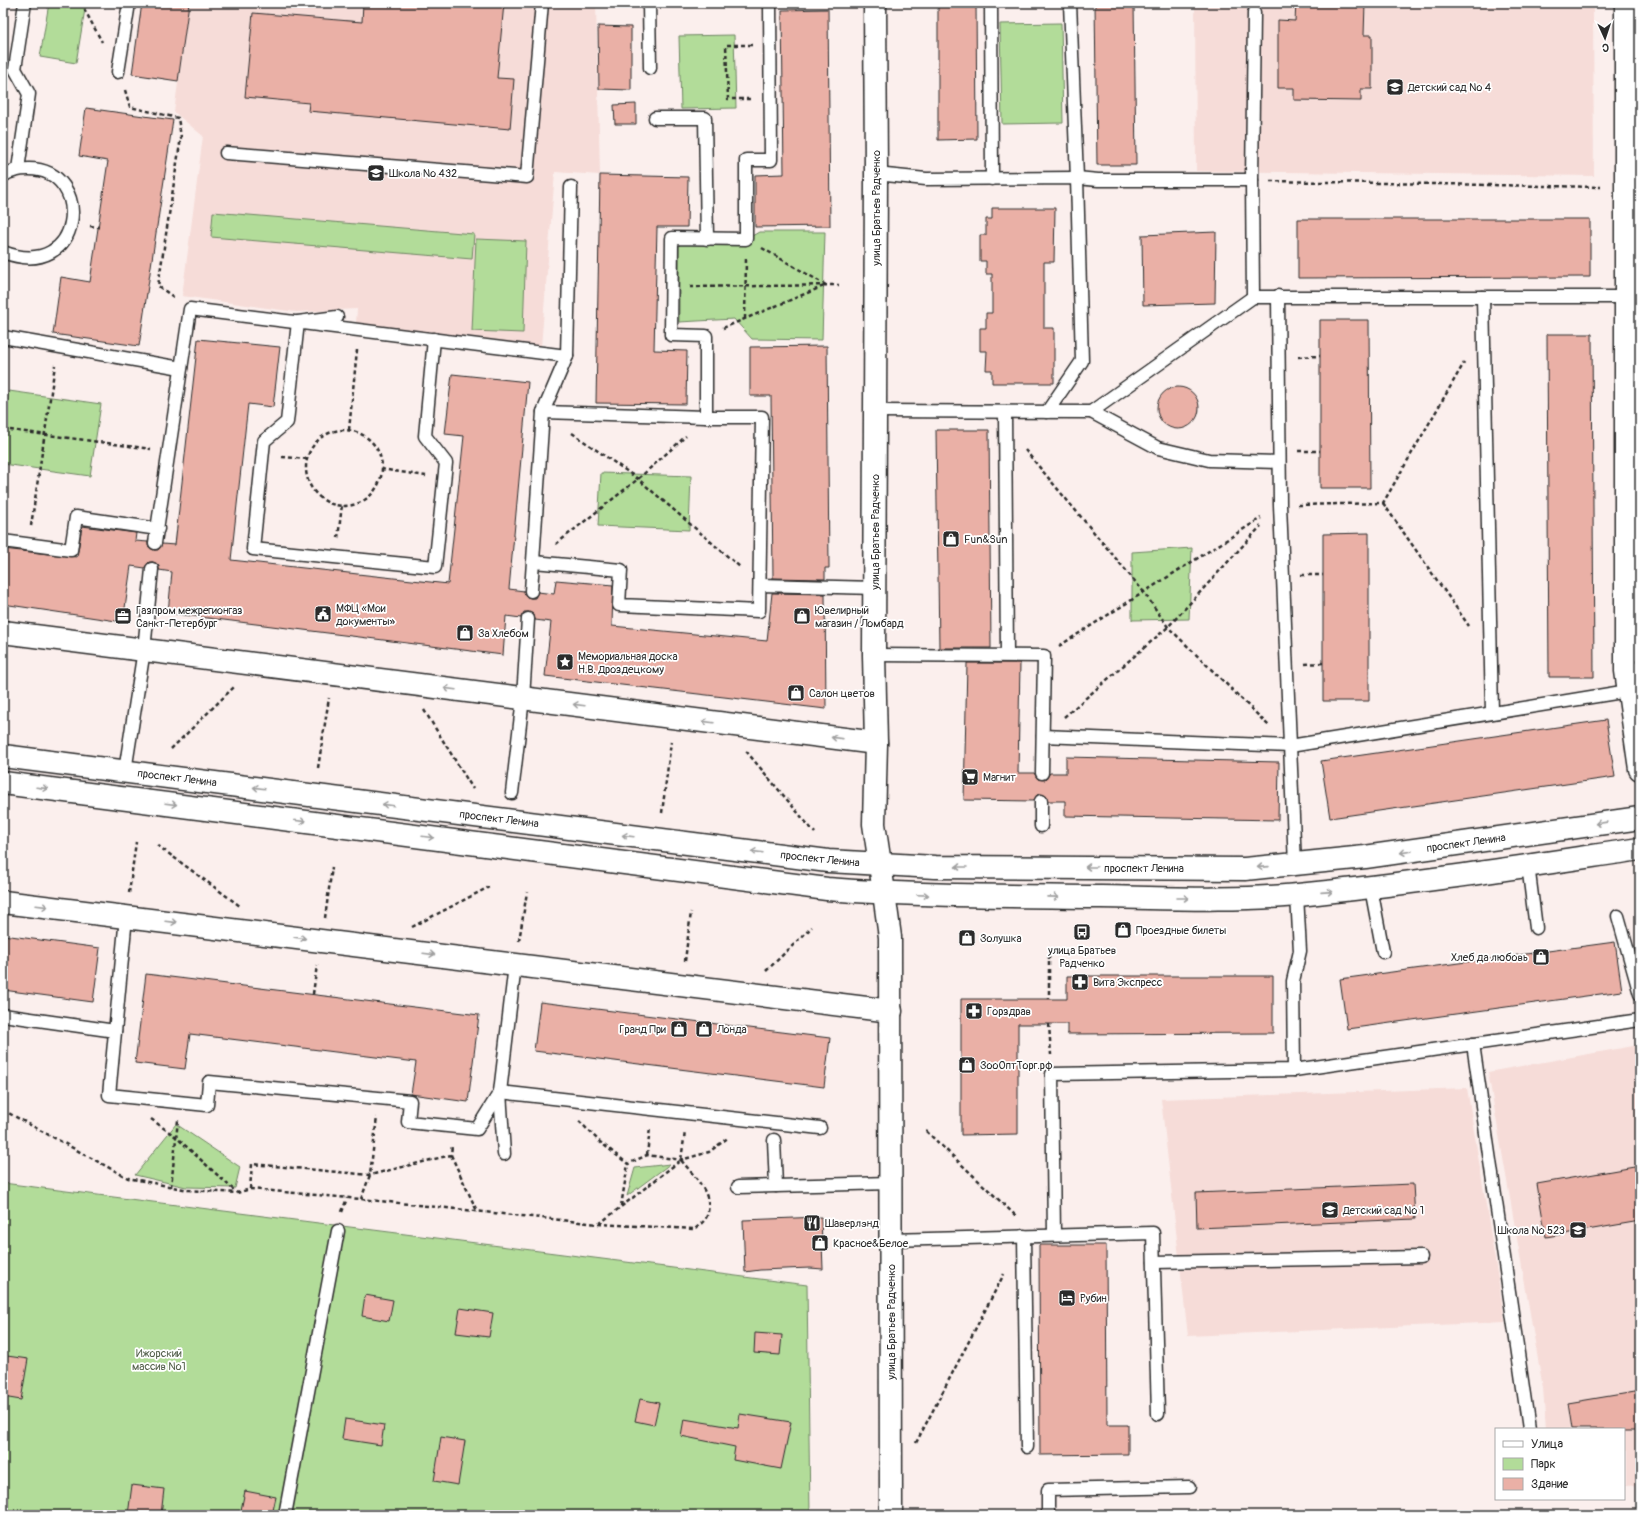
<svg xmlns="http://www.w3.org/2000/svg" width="1643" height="1518" font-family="Pangolin,sans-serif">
	<rect width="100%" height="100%" fill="#fbefed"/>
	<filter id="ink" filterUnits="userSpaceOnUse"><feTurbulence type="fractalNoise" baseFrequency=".025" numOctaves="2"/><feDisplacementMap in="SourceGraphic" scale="8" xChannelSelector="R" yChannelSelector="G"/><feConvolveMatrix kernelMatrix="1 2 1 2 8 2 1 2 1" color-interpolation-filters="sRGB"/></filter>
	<g filter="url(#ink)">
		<g fill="#f6dcd8">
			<path d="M189 3H596L600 175 555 172 541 347 356 323 357 309 296 312 182 296 203 136 174 112Z"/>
			<path d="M1195 3H1593L1594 176 1196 171Z"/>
			<path d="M1639 1045 1640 1487 1624 1488V1429H1546L1543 1388 1488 1072Z"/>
			<path d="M1467 1088 1505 1322 1188 1336 1161 1099Z"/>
		</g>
		<g fill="#b2dc99" stroke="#6e8462">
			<path d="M49 3H86L76 63 40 57Z"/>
			<path d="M1061 23 1063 123 1002 124 1000 24Z"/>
			<path d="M734 35 736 108 681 109 679 36Z"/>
			<path d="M213 212 474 234 472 259 211 237Z"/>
			<path d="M759 232H825L822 340 752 339 734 319 679 322V242L740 243Z"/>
			<path d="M476 239 526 241 523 333 472 331Z"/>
			<path d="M9 391 101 404 90 476 3 464V430Z"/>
			<path d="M601 473 691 476 689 530 598 526Z"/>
			<path d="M1192 548 1189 619 1132 620V552Z"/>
			<path d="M176 1124 240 1167 235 1188 186 1187 135 1175Z"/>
			<path d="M670 1164 627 1196 635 1168Z"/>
			<path d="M3 1183 807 1285 810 1515H3Z"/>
		</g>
		<g fill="#eab0a6" stroke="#2b2b2b">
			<path d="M142 3H189L178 81 132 74Z"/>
			<path d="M363 3H504L497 78 514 79 510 129 308 111 309 103 245 97 253 13 362 22Z"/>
			<path d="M938 3H976L977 139 938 140Z"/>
			<path d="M1095 3H1134L1136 165H1097Z"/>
			<path d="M1296 3H1365L1364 35H1372V89H1361V101L1294 100V88H1278V20L1295 21Z"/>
			<path d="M828 9 830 226 755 227V175L784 174 782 10Z"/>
			<path d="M598 26 631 27V90L599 89Z"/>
			<path d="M636 104V124H615L614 105Z"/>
			<path d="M86 108 173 120 139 346 53 334 61 277 90 282 108 161 79 156Z"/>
			<path d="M600 175 688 177 687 227H657L654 350 687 351 686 404 596 403Z"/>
			<path d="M992 208H1055L1054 262H1044V328H1054V383H992V370H986L987 351H980V328H986V313H992V274H986V261H980V235H986V219H992Z"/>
			<path d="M1298 219H1590V277L1298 278Z"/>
			<path d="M1216 232 1215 303 1143 305 1142 235Z"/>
			<path d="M1320 320H1369L1370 488H1320Z"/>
			<path d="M1547 334H1592L1594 677H1549Z"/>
			<path d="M198 339 280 347 273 407 248 404 231 560 448 584 464 436 445 434 452 374 528 382 509 589 524 591 527 597 531 598H535L538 592 554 594 556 580 613 585 612 626 767 641 772 593 825 594 826 709 545 676 551 622 535 620 534 615 529 612H524L521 618 506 616 503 655 168 613 172 572 159 570V566L153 562H149L145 568 131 566 123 622 3 604V549L77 557 82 526 136 533 135 541 148 542V546L154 550H158L162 544 175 545Z"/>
			<path d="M827 346 829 568H825V579L773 578 771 396H750V347Z"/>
			<circle cx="1178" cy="408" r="21"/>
			<path d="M936 430H989L991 648H939Z"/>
			<path d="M1369 533V701H1323V534Z"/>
			<path d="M967 663H1020L1018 773H1034L1038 779 1045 780 1050 773H1066V757L1279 762 1278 820 1065 816V801H1048L1047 797 1041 794 1037 795 1034 801 964 800Z"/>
			<path d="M1606 720 1615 777 1330 818 1321 761Z"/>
			<path d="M3 935 100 948 93 1002 3 990Z"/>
			<path d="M1615 942 1622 991 1347 1029 1340 979Z"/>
			<path d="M146 974 479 1015 468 1102 411 1094 416 1062 190 1034 185 1069 135 1063Z"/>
			<path d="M1067 976H1273V1033L1067 1034V1024H1018V1134L961 1135V999H1067Z"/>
			<path d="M540 1002 830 1038 824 1087 534 1051Z"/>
			<path d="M1640 1166V1221L1546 1237 1537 1184Z"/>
			<path d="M1413 1184 1415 1219 1197 1228 1196 1193Z"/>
			<path d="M821 1217 823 1269 810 1268 760 1270 745 1272 743 1220Z"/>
			<path d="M1039 1245H1106L1107 1425H1128V1454L1040 1455Z"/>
			<path d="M365 1295 393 1300 389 1321 362 1316Z"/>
			<path d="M460 1308 493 1313 489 1337 456 1333Z"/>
			<path d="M755 1333 782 1335 780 1355 754 1353Z"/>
			<path d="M7 1356 28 1359 21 1400 3 1397V1381Z"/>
			<path d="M1640 1391V1429H1572L1568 1403Z"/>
			<path d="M640 1399 659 1403 654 1425 635 1421Z"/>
			<path d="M740 1414 791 1422 781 1469 733 1460 735 1447 681 1436 684 1419 738 1428Z"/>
			<path d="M345 1419 384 1425 381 1445 342 1439Z"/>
			<path d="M441 1437 465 1441 458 1485 434 1481Z"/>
			<path d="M132 1485 164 1489 161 1515H128Z"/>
			<path d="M245 1491 276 1497 272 1515H240Z"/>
		</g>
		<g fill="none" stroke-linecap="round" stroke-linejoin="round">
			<g stroke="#2b2b2b" stroke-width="15">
				<g id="service">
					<path d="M649 3 650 68"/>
					<path d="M991 3 992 179"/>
					<path d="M118 72 129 3"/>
					<path d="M655 118H705L707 239"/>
					<path d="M226 153 527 177 542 3"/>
					<path d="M18 169 29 94 15 69 25 3"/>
					<path d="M876 174 926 179 1077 178 1098 180H1252L1253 297"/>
					<path d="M3 176C11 170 19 169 29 169 94 169 85 283 3 252"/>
					<path d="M1252 180 1254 13"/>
					<path d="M1627 245 1640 244"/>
					<path d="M1278 296 1280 505 1295 865"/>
					<path d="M1483 297 1492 712"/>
					<path d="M337 317 298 322 287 422 264 441 253 549 435 567 446 463 425 436 434 339"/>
					<path d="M3 337 181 368"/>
					<path d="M1627 363H1640"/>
					<path d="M875 411 1091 412 1253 297H1627"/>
					<path d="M1005 412 1007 655"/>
					<path d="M1047 412 1082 361 1077 178 1070 3"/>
					<path d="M1091 412 1158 448 1209 460 1279 462"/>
					<path d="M706 417V336L671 335 672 238 746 239V160H771L770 3"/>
					<path d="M3 541 71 550 76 517 158 529"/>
					<path d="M155 543 190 309 567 356"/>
					<path d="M534 562 621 570 619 605 759 611 762 417H706L543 412"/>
					<path d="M760 585 875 588"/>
					<path d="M531 591 543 412 567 356 571 187"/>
					<path d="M874 655 1044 656 1042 773"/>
					<path d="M1043 736 1290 746 1628 691"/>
					<path d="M125 771 144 650 152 569"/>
					<path d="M512 793 523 698 528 619"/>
					<path d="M1041 826V801"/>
					<path d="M1528 865 1536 928"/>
					<path d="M1371 888 1383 952"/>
					<path d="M1618 916 1640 994"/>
					<path d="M126 917 109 1095 207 1105 209 1082 410 1101 408 1122 477 1129 500 1092"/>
					<path d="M3 1015 115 1031"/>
					<path d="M1473 1044 1529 1429"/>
					<path d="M1294 1070 1293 981 1300 951 1297 895"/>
					<path d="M500 1092 820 1128"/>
					<path d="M774 1140 776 1186"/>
					<path d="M504 1154 500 1092 515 965"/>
					<path d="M738 1187 890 1183"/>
					<path d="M1054 1235 1052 1074 1294 1070 1640 1020"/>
					<path d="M1024 1236 1027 1447"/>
					<path d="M890 1240 1153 1233 1158 1414"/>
					<path d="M1154 1262 1421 1257"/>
					<path d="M285 1515 338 1231"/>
					<path d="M1048 1515V1490L1189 1487"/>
				</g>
			</g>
			<g stroke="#2b2b2b" stroke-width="25">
				<g id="minor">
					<path d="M875 3 876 174 874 655 876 743 874 824 880 864"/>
					<path d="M1626 3V671L1640 769"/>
					<path d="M3 632 876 743"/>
					<path d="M3 902 891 1011"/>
				</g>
			</g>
			<g stroke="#2b2b2b" stroke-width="25">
				<path id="tertiary" d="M880 864 890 937 891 1515"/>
			</g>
			<g stroke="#2b2b2b" stroke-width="25">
				<g id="secondary">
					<path d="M3 756 828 861 935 867 1245 869 1365 857 1640 818"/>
					<path d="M3 783 827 889C918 896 1010 896 1101 897 1167 898 1233 901 1298 895 1413 884 1526 866 1640 849"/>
				</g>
			</g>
			<g stroke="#2b2b2b" stroke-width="2.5" stroke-dasharray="4 3" stroke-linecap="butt">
				<path d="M81 3 102 42"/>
				<path d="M752 45H726L728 99H752"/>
				<path d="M125 90 130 107 178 118 181 137 158 286 175 298"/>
				<path d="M1270 181 1601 187"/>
				<path d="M90 226 99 227"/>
				<path d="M762 248 826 285"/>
				<path d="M690 287 839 285"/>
				<path d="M745 319 746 258"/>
				<path d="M723 328 824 286"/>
				<path d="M1298 357 1320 356"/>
				<path d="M3 429 151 449"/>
				<path d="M349 430 357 350"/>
				<circle cx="344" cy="468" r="38"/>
				<path d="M572 433 638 479 740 567"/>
				<path d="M1025 450 1143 591 1168 627 1269 726"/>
				<path d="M1298 451H1320"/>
				<path d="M282 457 308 459"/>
				<path d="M381 469 426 476"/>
				<path d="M1383 503 1469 626"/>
				<path d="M1298 505 1383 503 1464 363"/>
				<path d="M31 526 55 365"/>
				<path d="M338 538 342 505"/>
				<path d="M556 544 638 479 686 436"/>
				<path d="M1301 575H1323"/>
				<path d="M1059 646 1261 518"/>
				<path d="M1305 664 1323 663"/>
				<path d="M424 710 473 789"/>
				<path d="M1064 717 1168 627 1261 526"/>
				<path d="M171 749 235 686"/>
				<path d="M746 751 815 833"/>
				<path d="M318 768 329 698"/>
				<path d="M662 813 671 742"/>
				<path d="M157 845 240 906"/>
				<path d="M129 893 136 842"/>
				<path d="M325 918 332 867"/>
				<path d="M412 927 489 887"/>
				<path d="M519 941 527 892"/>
				<path d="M1049 955V999"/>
				<path d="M685 961 691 912"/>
				<path d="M766 971 812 927"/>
				<path d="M313 994 317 965"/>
				<path d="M1049 1024 1051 1055"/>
				<path d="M3 1110 128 1178 188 1190 237 1193 250 1189 361 1199 598 1224 695 1229C698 1226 704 1222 706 1218 716 1196 694 1176 681 1160"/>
				<path d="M151 1119 176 1137 237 1193"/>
				<path d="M579 1121 600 1142 628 1164 647 1155 681 1160 709 1152 729 1137"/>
				<path d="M926 1131 1016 1216"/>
				<path d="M451 1155 477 1211"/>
				<path d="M647 1155 650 1128"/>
				<path d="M171 1187 178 1120"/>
				<path d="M250 1189 252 1164 370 1175 451 1155 452 1145"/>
				<path d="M361 1199 370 1175 377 1117"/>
				<path d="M621 1206 628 1164"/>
				<path d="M342 1212 347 1198"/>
				<path d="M599 1224 681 1160 685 1132"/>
				<path d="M916 1443 1004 1274"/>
			</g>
			<use href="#service" stroke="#fff" stroke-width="12"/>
			<use href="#minor" stroke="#fff" stroke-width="22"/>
			<use href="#tertiary" stroke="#fff" stroke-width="22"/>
			<use href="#secondary" stroke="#fff" stroke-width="22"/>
		</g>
		<defs><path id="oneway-shaft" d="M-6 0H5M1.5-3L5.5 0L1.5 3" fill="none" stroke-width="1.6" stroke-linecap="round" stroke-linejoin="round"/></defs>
		<g stroke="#a0a0a0">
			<use href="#oneway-shaft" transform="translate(450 689) rotate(-173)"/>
			<use href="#oneway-shaft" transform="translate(579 705) rotate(-173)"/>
			<use href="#oneway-shaft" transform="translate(708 722) rotate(-173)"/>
			<use href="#oneway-shaft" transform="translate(837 738) rotate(-173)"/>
			<use href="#oneway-shaft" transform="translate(42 788) rotate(7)"/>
			<use href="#oneway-shaft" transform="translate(259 788) rotate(-173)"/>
			<use href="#oneway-shaft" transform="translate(171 804) rotate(7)"/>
			<use href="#oneway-shaft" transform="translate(388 805) rotate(-173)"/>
			<use href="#oneway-shaft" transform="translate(300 821) rotate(7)"/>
			<use href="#oneway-shaft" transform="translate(1601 823) rotate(172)"/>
			<use href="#oneway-shaft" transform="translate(628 836) rotate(-173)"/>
			<use href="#oneway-shaft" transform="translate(428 837) rotate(7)"/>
			<use href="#oneway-shaft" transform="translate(757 852) rotate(-173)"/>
			<use href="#oneway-shaft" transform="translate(1406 852) rotate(172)"/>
			<use href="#oneway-shaft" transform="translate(961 867) rotate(-180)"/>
			<use href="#oneway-shaft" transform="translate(1091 867) rotate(-180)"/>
			<use href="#oneway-shaft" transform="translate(1263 867) rotate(176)"/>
			<use href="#oneway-shaft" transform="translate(1327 892) rotate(-4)"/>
			<use href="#oneway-shaft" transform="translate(923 895) rotate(2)"/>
			<use href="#oneway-shaft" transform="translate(1053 897) rotate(1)"/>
			<use href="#oneway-shaft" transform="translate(1183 898)"/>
			<use href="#oneway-shaft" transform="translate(42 906) rotate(7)"/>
			<use href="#oneway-shaft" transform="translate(171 922) rotate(7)"/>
			<use href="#oneway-shaft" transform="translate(300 938) rotate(7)"/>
			<use href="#oneway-shaft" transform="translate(429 954) rotate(7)"/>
		</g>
	</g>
	<defs>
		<g id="school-square" transform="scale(0.9)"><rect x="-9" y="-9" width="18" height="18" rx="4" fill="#2b2b2b" stroke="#fff"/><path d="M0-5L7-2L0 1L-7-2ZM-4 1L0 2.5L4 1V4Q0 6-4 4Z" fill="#fff"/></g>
		<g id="shop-square" transform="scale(0.9)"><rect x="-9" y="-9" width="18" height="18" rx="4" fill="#2b2b2b" stroke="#fff"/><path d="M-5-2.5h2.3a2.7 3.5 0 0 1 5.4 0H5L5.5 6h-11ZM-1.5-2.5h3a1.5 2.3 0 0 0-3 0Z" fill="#fff"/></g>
		<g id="civic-square" transform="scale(0.9)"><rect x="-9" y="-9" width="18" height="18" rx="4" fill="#2b2b2b" stroke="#fff"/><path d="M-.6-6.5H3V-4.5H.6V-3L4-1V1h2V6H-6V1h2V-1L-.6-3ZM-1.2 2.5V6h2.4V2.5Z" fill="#fff"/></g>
		<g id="office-square" transform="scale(0.9)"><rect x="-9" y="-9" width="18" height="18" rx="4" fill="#2b2b2b" stroke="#fff"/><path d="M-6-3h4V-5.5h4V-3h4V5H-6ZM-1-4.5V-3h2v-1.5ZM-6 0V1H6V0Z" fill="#fff"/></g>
		<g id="sight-square" transform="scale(0.9)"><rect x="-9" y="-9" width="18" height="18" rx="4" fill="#2b2b2b" stroke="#fff"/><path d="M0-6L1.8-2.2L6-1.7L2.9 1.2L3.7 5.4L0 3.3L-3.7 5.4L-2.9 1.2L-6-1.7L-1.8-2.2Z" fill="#fff"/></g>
		<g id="supermarket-square" transform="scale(0.9)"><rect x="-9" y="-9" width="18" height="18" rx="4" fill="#2b2b2b" stroke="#fff"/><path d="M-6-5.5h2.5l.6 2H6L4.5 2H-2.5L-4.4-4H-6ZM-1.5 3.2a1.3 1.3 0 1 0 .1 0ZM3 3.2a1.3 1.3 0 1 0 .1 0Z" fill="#fff"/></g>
		<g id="bus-square" transform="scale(0.9)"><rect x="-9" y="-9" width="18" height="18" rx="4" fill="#2b2b2b" stroke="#fff"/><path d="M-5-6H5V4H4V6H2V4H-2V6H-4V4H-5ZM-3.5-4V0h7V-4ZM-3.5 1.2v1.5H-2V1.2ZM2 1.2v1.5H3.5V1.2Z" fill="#fff"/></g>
		<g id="pharmacy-square" transform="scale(0.9)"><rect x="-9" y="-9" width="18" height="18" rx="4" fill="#2b2b2b" stroke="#fff"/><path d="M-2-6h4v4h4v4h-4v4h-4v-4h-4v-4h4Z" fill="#fff"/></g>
		<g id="restaurant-square" transform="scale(0.9)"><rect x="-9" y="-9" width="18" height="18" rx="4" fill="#2b2b2b" stroke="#fff"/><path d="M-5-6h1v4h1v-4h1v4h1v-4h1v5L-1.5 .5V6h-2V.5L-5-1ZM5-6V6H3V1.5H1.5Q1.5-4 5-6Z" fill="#fff"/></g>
		<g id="hotel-square" transform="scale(0.9)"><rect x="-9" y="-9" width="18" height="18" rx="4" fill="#2b2b2b" stroke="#fff"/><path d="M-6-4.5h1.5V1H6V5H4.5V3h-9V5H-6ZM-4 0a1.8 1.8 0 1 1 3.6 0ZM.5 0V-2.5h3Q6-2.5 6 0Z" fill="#fff"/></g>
	</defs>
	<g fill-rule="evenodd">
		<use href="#school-square" x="1395" y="87"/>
		<use href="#school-square" x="376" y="173"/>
		<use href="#shop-square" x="951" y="539"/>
		<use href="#civic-square" x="323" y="614"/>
		<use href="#office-square" x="123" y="616"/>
		<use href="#shop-square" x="802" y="616"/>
		<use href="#shop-square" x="465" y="633"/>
		<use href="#sight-square" x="565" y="662"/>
		<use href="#shop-square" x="796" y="693"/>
		<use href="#supermarket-square" x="970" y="777"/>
		<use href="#shop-square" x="1123" y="930"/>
		<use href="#bus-square" x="1082" y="932"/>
		<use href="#shop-square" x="967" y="938"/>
		<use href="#shop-square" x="1541" y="957"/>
		<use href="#pharmacy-square" x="1080" y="982"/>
		<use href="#pharmacy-square" x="974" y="1011"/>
		<use href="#shop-square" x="679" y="1029"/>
		<use href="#shop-square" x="704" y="1029"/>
		<use href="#shop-square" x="967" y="1065"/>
		<use href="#school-square" x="1330" y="1210"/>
		<use href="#restaurant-square" x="812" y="1223"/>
		<use href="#school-square" x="1578" y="1230"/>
		<use href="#shop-square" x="820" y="1243"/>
		<use href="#hotel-square" x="1067" y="1298"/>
	</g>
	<g text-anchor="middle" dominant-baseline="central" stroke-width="3.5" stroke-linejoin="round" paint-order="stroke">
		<g font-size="11" fill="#2b2b2b" stroke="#fff" text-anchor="start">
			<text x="1408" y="87">Детский сад № 4</text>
			<text x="389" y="173">Школа № 432</text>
			<text x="964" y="539">Fun&amp;Sun</text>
			<text x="336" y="608">МФЦ «Мои<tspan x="336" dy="13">документы»</tspan></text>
			<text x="136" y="610">Газпром межрегионгаз<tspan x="136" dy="13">Санкт-Петербург</tspan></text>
			<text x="815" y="610">Ювелирный<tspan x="815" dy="13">магазин / Ломбард</tspan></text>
			<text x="478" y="633">За Хлебом</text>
			<text x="578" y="656">Мемориальная доска<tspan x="578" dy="13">Н.В. Дроздецкому</tspan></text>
			<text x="809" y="693">Салон цветов</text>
			<text x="983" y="777">Магнит</text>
			<text x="1136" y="930">Проездные билеты</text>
			<text x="980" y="938">Золушка</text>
			<text x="1082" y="950" text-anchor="middle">улица Братьев<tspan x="1082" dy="13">Радченко</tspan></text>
			<text x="1528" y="957" text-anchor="end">Хлеб да любовь</text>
			<text x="1093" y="982">Вита Экспресс</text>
			<text x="987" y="1011">Горздрав</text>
			<text x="666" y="1029" text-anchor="end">Гранд При</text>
			<text x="717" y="1029">Лонда</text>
			<text x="980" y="1065">ЗооОптТорг.рф</text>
			<text x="1343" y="1210">Детский сад № 1</text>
			<text x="825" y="1223">Шаверлэнд</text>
			<text x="1565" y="1230" text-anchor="end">Школа № 523</text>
			<text x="833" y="1243">Красное&amp;Белое</text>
			<text x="1080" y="1298">Рубин</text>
		</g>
		<g font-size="11" fill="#2b2b2b" stroke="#fff">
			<text transform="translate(876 208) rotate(-90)">улица Братьев Радченко</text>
			<text transform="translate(875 532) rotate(-90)">улица Братьев Радченко</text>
			<text transform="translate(177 778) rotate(7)">проспект Ленина</text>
			<text transform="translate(499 819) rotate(7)">проспект Ленина</text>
			<text transform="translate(1466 843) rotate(-8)">проспект Ленина</text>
			<text transform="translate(820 859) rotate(6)">проспект Ленина</text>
			<text x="1144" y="868">проспект Ленина</text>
			<text transform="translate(891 1322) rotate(-90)">улица Братьев Радченко</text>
		</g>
		<g font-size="11" fill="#54604c" stroke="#fff">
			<text x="159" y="1353">Ижорский<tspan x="159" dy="13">массив №1</tspan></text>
		</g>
	</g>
	<rect width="1643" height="1518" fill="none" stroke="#fff" stroke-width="16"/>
	<rect x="8" y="8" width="1627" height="1502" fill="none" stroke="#2b2b2b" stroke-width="1.5" filter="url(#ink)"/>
	<rect x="1495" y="1428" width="130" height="72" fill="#ffffff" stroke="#aaaaaa"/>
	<rect x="1503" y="1441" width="20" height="6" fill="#ffffff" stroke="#aaaaaa"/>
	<text x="1531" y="1448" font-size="12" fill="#2b2b2b">Улица</text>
	<rect x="1503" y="1458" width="20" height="12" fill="#b2dc99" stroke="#aaaaaa"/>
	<text x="1531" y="1468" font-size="12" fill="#2b2b2b">Парк</text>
	<rect x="1503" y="1478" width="20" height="12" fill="#eab0a6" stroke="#aaaaaa"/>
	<text x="1531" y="1488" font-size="12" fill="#2b2b2b">Здание</text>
	<g transform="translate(1605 38) rotate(177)" stroke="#ffffff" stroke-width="3" paint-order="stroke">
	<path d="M0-3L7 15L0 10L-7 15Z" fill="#2b2b2b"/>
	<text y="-6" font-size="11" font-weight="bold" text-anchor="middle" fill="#2b2b2b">С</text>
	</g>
</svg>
